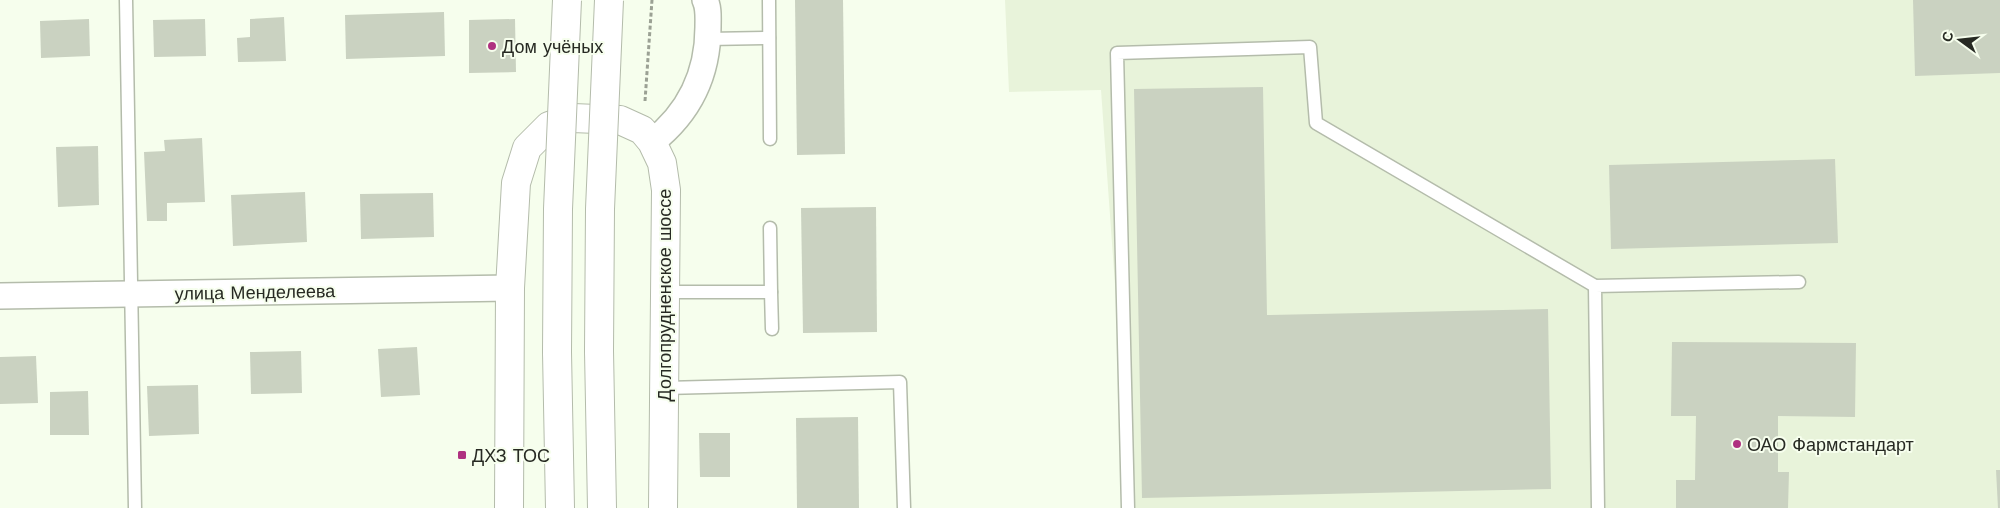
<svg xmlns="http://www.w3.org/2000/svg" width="2000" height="508" font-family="'Work Sans',sans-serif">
	<rect width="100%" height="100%" fill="#f6feed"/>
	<path fill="#e8f3da" d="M1005 0H2000V508H1131L1101 90 1009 92Z"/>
	<g fill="#cad2c1">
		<path d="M795 0H843L845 154 797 155Z"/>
		<path d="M1913 0H2000V73L1915 76Z"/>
		<path d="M444 12 445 56 346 59 345 15Z"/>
		<path d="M284 17 286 61 238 62 237 38 250 37V19Z"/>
		<path d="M89 19 90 56 41 58 40 21Z"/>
		<path d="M205 19 206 56 154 57 153 20Z"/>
		<path d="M515 19 516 72 469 73V20Z"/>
		<path d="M1263 87 1267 315 1548 309 1551 489 1142 498 1134 89Z"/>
		<path d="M202 138 205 202 167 203V221H147L144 152 165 151 164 140Z"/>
		<path d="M98 146 99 205 58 207 56 147Z"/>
		<path d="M1835 159 1838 243 1611 249 1609 165Z"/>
		<path d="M305 192 307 242 233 246 231 195Z"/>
		<path d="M433 193 434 237 361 239 360 194Z"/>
		<path d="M876 207 877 332 803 333 801 208Z"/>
		<path d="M1672 342 1856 343 1855 417 1778 416V472H1789L1788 508H1676V480H1695L1696 416H1671Z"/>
		<path d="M417 347 420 395 381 397 378 349Z"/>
		<path d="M301 351 302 393 251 394 250 352Z"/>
		<path d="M36 356 38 403 0 404V357Z"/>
		<path d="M198 385 199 434 149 436 147 386Z"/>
		<path d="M88 391 89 435H50V392Z"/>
		<path d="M858 417 859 508H797L796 418Z"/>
		<path d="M699 433H730V477H700Z"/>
		<path d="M1996 470H2000V508H1998Z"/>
	</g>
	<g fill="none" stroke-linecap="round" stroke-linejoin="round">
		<g stroke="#b4bcab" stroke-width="15">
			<g id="service">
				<path d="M126 0 135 508"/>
				<path d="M769 0 770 139"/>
				<path d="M708 39 769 38"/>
				<path d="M666 292H771L770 228"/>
				<path d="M771 292 772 329"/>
				<path d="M665 388 900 382 904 508"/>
				<path d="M1128 508 1117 53 1310 47 1316 123 1595 286"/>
				<path d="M1598 508 1595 286 1799 282"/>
			</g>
		</g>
		<g stroke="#b4bcab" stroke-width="28">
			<g id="minor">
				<path d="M652 142C689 113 708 74 708 27 708 18 709 8 705 0"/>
				<path d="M0 296 510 288"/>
			</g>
		</g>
		<g stroke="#b4bcab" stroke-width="30">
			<g id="secondary">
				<path d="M599 351 602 508"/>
				<path d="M557 352 560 508"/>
				<path d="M509 508 510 288 516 183 527 148 549 126 573 118 620 120 642 130 652 142 662 163 666 190 663 508"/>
			</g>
		</g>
		<path stroke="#9ba194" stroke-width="3" stroke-dasharray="4 2.5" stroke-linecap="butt" d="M645 101 652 0"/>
		<use href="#service" stroke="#fff" stroke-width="12"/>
		<use href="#minor" stroke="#fff" stroke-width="25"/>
		<use href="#secondary" stroke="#fff" stroke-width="28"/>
		<g stroke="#b4bcab" stroke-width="30" stroke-linecap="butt">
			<g id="secondary-bridge">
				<path d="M599 351 600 209 609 0"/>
				<path d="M557 352 558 209 567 0"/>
			</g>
		</g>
		<use href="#secondary-bridge" stroke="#fff" stroke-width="28"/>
	</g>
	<g fill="#af3180" stroke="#f6feed" stroke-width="2">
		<circle cx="492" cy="46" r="5"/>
		<circle cx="1737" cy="444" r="5"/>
		<rect x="457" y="450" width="10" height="10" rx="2.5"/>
	</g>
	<g text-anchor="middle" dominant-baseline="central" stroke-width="4" stroke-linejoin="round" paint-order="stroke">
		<g font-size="18" fill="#272a23" stroke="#f6feed" text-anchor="start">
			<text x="502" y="46">Дом учёных</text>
			<text x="1747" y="444">ОАО Фармстандарт</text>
			<text x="472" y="455">ДХЗ ТОС</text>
		</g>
		<g font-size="18" fill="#272a23" stroke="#f6feed">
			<text transform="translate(255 292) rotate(-1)">улица Менделеева</text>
			<text transform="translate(664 295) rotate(-90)">Долгопрудненское шоссе</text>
		</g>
	</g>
	<g transform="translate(1960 40) rotate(285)" stroke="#f6feed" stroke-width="4" paint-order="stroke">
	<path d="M0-4L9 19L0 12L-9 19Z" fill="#272a23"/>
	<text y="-8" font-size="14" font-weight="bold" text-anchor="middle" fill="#272a23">С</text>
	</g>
</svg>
